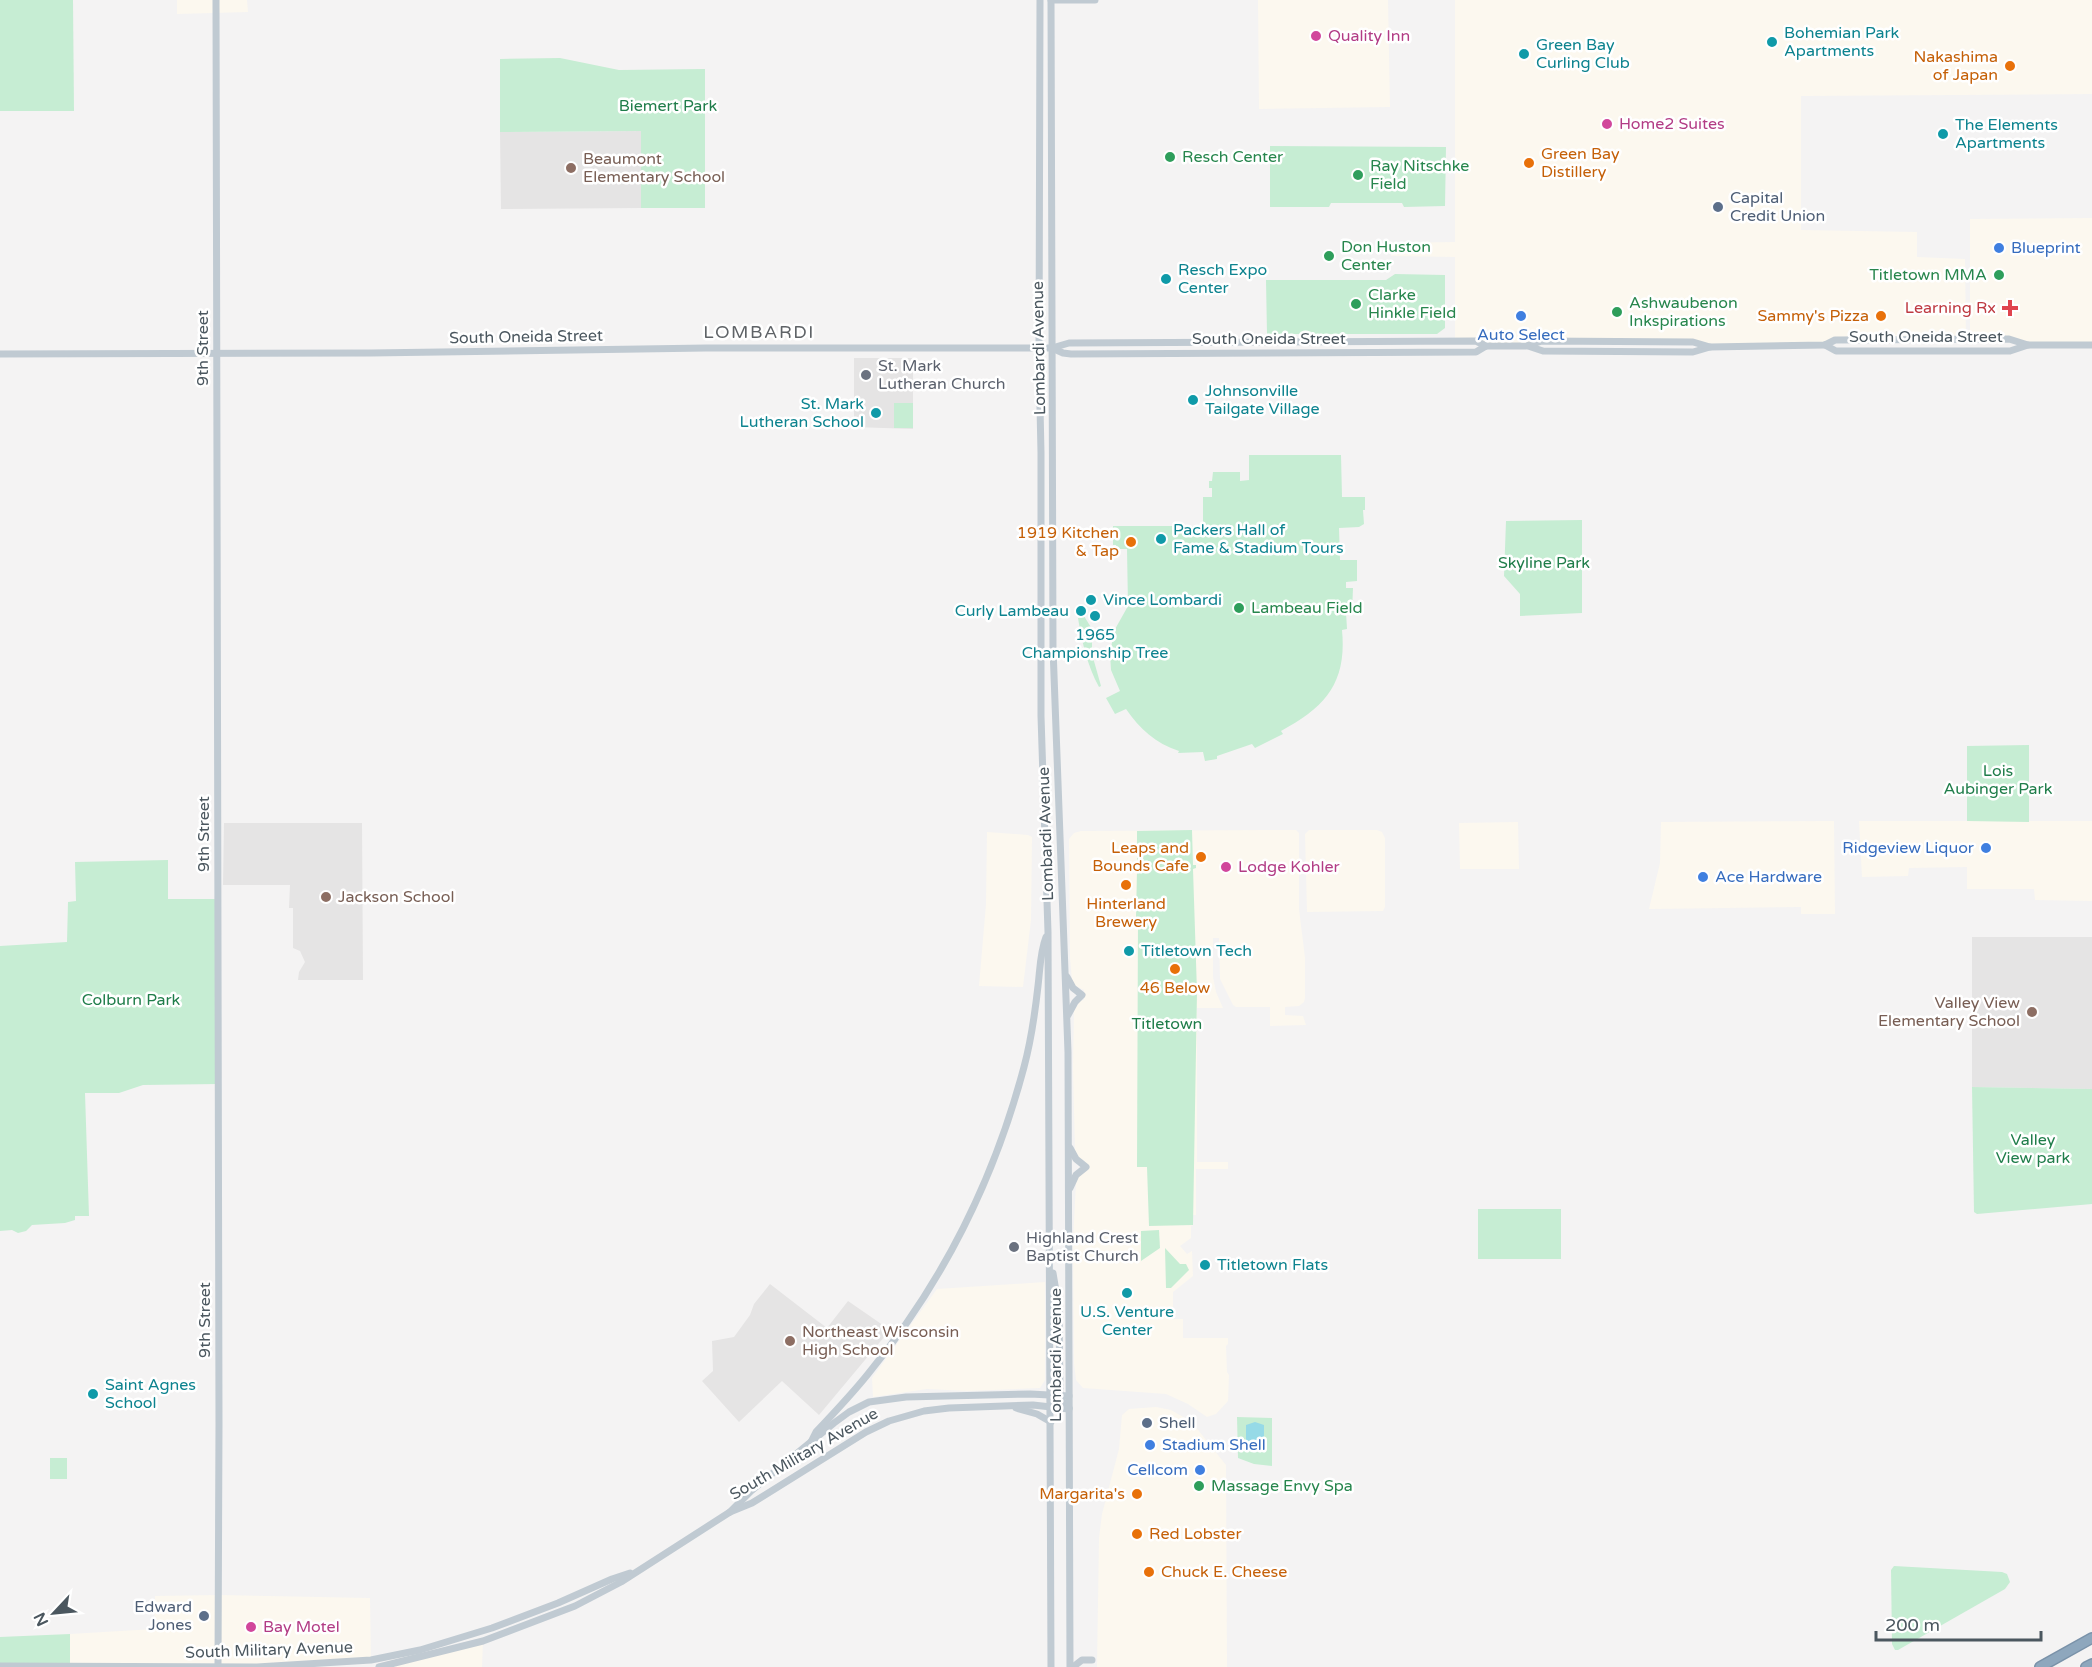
<svg xmlns="http://www.w3.org/2000/svg" width="2092" height="1667" font-family="'Varela Round',sans-serif">
	<rect width="100%" height="100%" fill="#f4f3f3"/>
	<g fill="#fcf8ef">
		<path d="M177 0H247L248 12 177 14Z"/>
		<path d="M1258 0H1388L1390 107 1259 109Z"/>
		<path d="M1455 0H2092V94L1801 96V230L1917 232V257L1965 259 1966 340H1835L1825 345 1710 347 1693 342 1564 341 1486 346 1476 341H1455V257L1391 256V243L1455 242Z"/>
		<path d="M2092 218V345H2028L2009 339 1970 340V219Z"/>
		<path d="M1834 821 1835 914H1801V907L1649 909 1660 863 1661 822Z"/>
		<path d="M1859 821H2092V901L2035 900 2034 889H1967V867L1909 868 1908 876 1862 877Z"/>
		<path d="M1518 822 1519 869H1460L1459 823Z"/>
		<path d="M1296 830 1299 833V909L1305 958V998L1304 1002 1299 1006 1285 1007V1015L1303 1016 1306 1025 1270 1026V1007H1236L1233 1005 1220 979 1219 938H1213V977L1216 992 1223 1008H1197V1162H1228V1169H1196V1215H1193V1225L1191 1226V1238L1180 1246 1187 1254 1192 1251 1193 1276 1173 1292V1319H1183V1338H1228V1344L1226 1346 1227 1372 1229 1375 1228 1401 1216 1414 1207 1417 1188 1404 1166 1394 1083 1388 1076 1380 1074 1363 1073 1241 1076 1183 1079 1176 1085 1172V1161L1079 1158 1075 1151 1073 1068 1074 1011 1080 1001 1084 1000V990L1074 985 1072 981 1070 958 1069 839 1074 833 1081 831Z"/>
		<path d="M1309 830H1377L1382 832 1385 838V907L1383 911 1307 912 1305 834Z"/>
		<path d="M987 832 1028 835 1032 837 1031 920 1023 987 979 986 986 904Z"/>
		<path d="M1045 1282V1380L1040 1388 968 1391 927 1389 873 1397 872 1378 937 1289Z"/>
		<path d="M1156 1407 1171 1410 1185 1418 1195 1426 1226 1465 1227 1667H1097L1099 1538 1102 1514 1119 1449 1122 1415 1129 1409Z"/>
		<path d="M219 1595 370 1598 371 1660 319 1664 70 1666V1634L154 1629 155 1596Z"/>
		<path d="M483 1641 482 1667H379Z"/>
	</g>
	<g fill="#e5e4e4">
		<path d="M641 131V208L501 209 500 132Z"/>
		<path d="M854 358H913V429L854 427Z"/>
		<path d="M224 823H362L363 980H298L299 972 305 962 300 951 293 948V908H289L290 885H223Z"/>
		<path d="M1972 937H2092V1089L1972 1087Z"/>
		<path d="M770 1284 827 1328 848 1301 890 1330 819 1415 782 1381 739 1422 702 1381 713 1371 712 1341 734 1337 750 1315 754 1304Z"/>
	</g>
	<g fill="#c6edd3">
		<path d="M0 0H73L74 111H0Z"/>
		<path d="M560 58 619 70 705 69V208H641V131L500 132V59Z"/>
		<path d="M1270 146 1446 147 1445 206 1404 207 1402 203H1331L1329 207H1270Z"/>
		<path d="M1395 274 1445 275V328L1437 334H1267L1266 280H1386Z"/>
		<rect x="894" y="403" width="19" height="25"/>
		<path d="M1249 455H1341L1342 497H1365V510H1363L1364 524 1359 527 1339 528 1340 560H1357V581L1346 582V588H1353L1352 612H1346L1347 629 1342 630C1347 682 1326 707 1281 731L1283 734 1255 748 1252 744 1217 756V759L1205 761 1203 752 1178 753 1179 751C1155 743 1140 729 1126 709L1115 714 1106 698 1120 691 1111 670 1110 654 1114 631 1128 606 1127 549H1116V545H1113V526H1203V497H1212V488H1209V481H1212L1213 472H1240V481L1249 480Z"/>
		<path d="M1582 520V613L1520 616V594L1504 576 1506 521Z"/>
		<path d="M1084 616 1092 629V654L1101 686 1099 687C1087 665 1082 642 1078 618Z"/>
		<path d="M2029 745V822L1967 821V746Z"/>
		<path d="M1192 830 1193 865H1196V868L1193 869 1197 992 1193 1225 1149 1226 1147 1167H1137L1138 918 1136 917 1137 870H1140V868H1137V831Z"/>
		<path d="M168 860V899H218V1084L143 1085 119 1093H85L89 1216H75V1220L65 1223 32 1225 26 1231 18 1233 12 1230 0 1231V946L67 942 68 902 76 901 75 862Z"/>
		<path d="M1972 1087 2092 1089V1204L1977 1214 1974 1212Z"/>
		<rect x="1478" y="1209" width="83" height="50"/>
		<path d="M1159 1230 1160 1248 1141 1261V1231Z"/>
		<path d="M1165 1248 1180 1264H1186L1189 1270 1171 1288H1166Z"/>
		<path d="M1237 1417 1272 1418V1466L1254 1464 1238 1458Z"/>
		<rect x="50" y="1458" width="17" height="21"/>
		<path d="M1894 1566 2002 1572 2007 1574 2010 1582 2005 1589 1898 1650H1895L1892 1644 1891 1570Z"/>
		<path d="M70 1634V1666H0V1637Z"/>
	</g>
	<path fill="#96dae7" d="M1255 1422 1264 1425V1446L1261 1449 1250 1448 1246 1442V1425Z"/>
	<g fill="none" stroke-linecap="round" stroke-linejoin="round">
		<g stroke="#7a92a9" stroke-width="12">
			<g id="highway">
				<path d="M2040 1667 2092 1638"/>
				<path d="M2086 1667 2092 1664"/>
			</g>
		</g>
		<g stroke="#c0cad2" stroke-width="7">
			<path d="M216 0 219 1423 218 1667"/>
			<path d="M1040 0 1039 361 1041 453V716L1048 932 1051 1667"/>
			<path d="M1051 0 1053 648 1068 1052 1070 1667"/>
			<path d="M1051 0H1095"/>
			<path d="M1825 345 1836 351H2010L2028 345H2092"/>
			<path d="M1528 346 1543 351 1693 352 1710 347 1825 345 1835 340 2009 339 2028 345"/>
			<path d="M1052 348 1063 353 1071 354 1476 352 1486 346H1526L1542 341 1693 342 1710 347"/>
			<path d="M0 354 371 353 706 348H1052L1069 343 1476 341 1486 346"/>
			<path d="M1067 977 1073 988 1082 995 1075 1002 1068 1015"/>
			<path d="M1070 1188 1076 1175 1086 1167 1076 1159 1070 1148"/>
			<path d="M1053 1273 1059 1309 1060 1395 1063 1402 1069 1408"/>
			<path d="M1016 1408 1037 1414 1051 1422"/>
			<path d="M811 1442 816 1432C834 1413 852 1394 868 1374 942 1284 994 1180 1024 1067 1031 1041 1035 1013 1038 986 1040 970 1040 952 1046 937"/>
			<path d="M730 1512 751 1491 834 1423 849 1412 869 1402 906 1397 1030 1394 1069 1396"/>
			<path d="M0 1666 257 1667 371 1660 420 1650 492 1628 558 1603 612 1579 630 1573"/>
			<path d="M379 1667 483 1641 575 1606 621 1582 730 1512 752 1503 866 1432 889 1421 924 1411 949 1408 1033 1405 1069 1409"/>
			<path d="M1073 1667 1082 1660H1092"/>
		</g>
		<use href="#highway" stroke="#8ea7bd" stroke-width="9"/>
	</g>
	<g fill="#d1479c" stroke="#fff" stroke-width="2">
		<circle cx="1316" cy="36" r="6"/>
		<circle cx="1607" cy="124" r="6"/>
		<circle cx="1226" cy="867" r="6"/>
		<circle cx="251" cy="1627" r="6"/>
	</g>
	<g fill="#0f9aa8" stroke="#fff" stroke-width="2">
		<circle cx="1772" cy="42" r="6"/>
		<circle cx="1524" cy="54" r="6"/>
		<circle cx="1943" cy="134" r="6"/>
		<circle cx="1166" cy="279" r="6"/>
		<circle cx="1193" cy="400" r="6"/>
		<circle cx="876" cy="413" r="6"/>
		<circle cx="1161" cy="539" r="6"/>
		<circle cx="1091" cy="600" r="6"/>
		<circle cx="1081" cy="611" r="6"/>
		<circle cx="1095" cy="616" r="6"/>
		<circle cx="1129" cy="951" r="6"/>
		<circle cx="1205" cy="1265" r="6"/>
		<circle cx="1127" cy="1293" r="6"/>
		<circle cx="93" cy="1394" r="6"/>
	</g>
	<g fill="#e8710a" stroke="#fff" stroke-width="2">
		<circle cx="2010" cy="66" r="6"/>
		<circle cx="1529" cy="163" r="6"/>
		<circle cx="1881" cy="316" r="6"/>
		<circle cx="1131" cy="542" r="6"/>
		<circle cx="1201" cy="857" r="6"/>
		<circle cx="1126" cy="885" r="6"/>
		<circle cx="1175" cy="969" r="6"/>
		<circle cx="1137" cy="1494" r="6"/>
		<circle cx="1137" cy="1534" r="6"/>
		<circle cx="1149" cy="1572" r="6"/>
	</g>
	<g fill="#2e9e5b" stroke="#fff" stroke-width="2">
		<circle cx="1170" cy="157" r="6"/>
		<circle cx="1358" cy="175" r="6"/>
		<circle cx="1329" cy="256" r="6"/>
		<circle cx="1999" cy="275" r="6"/>
		<circle cx="1356" cy="304" r="6"/>
		<circle cx="1617" cy="312" r="6"/>
		<circle cx="1239" cy="608" r="6"/>
		<circle cx="1199" cy="1486" r="6"/>
	</g>
	<g fill="#8d6e63" stroke="#fff" stroke-width="2">
		<circle cx="571" cy="168" r="6"/>
		<circle cx="326" cy="897" r="6"/>
		<circle cx="2032" cy="1012" r="6"/>
		<circle cx="790" cy="1341" r="6"/>
	</g>
	<g fill="#5c6f8a" stroke="#fff" stroke-width="2">
		<circle cx="1718" cy="207" r="6"/>
		<circle cx="1147" cy="1423" r="6"/>
		<circle cx="204" cy="1616" r="6"/>
	</g>
	<g fill="#3f7fe0" stroke="#fff" stroke-width="2">
		<circle cx="1999" cy="248" r="6"/>
		<circle cx="1521" cy="316" r="6"/>
		<circle cx="1986" cy="848" r="6"/>
		<circle cx="1703" cy="877" r="6"/>
		<circle cx="1150" cy="1445" r="6"/>
		<circle cx="1200" cy="1470" r="6"/>
	</g>
	<path fill="#e0444e" stroke="#fff" stroke-width="2" d="M2007 299h6v6h6v6h-6v6h-6v-6h-6v-6h6z"/>
	<g fill="#6b7280" stroke="#fff" stroke-width="2">
		<circle cx="866" cy="375" r="6"/>
		<circle cx="1014" cy="1247" r="6"/>
	</g>
	<g text-anchor="middle" dominant-baseline="central" stroke-width="5" stroke-linejoin="round" paint-order="stroke">
		<g font-size="16" fill="#0d838f" stroke="#fff" text-anchor="start">
			<text x="1784" y="33">Bohemian Park<tspan x="1784" dy="18">Apartments</tspan></text>
			<text x="1536" y="45">Green Bay<tspan x="1536" dy="18">Curling Club</tspan></text>
			<text x="1955" y="125">The Elements<tspan x="1955" dy="18">Apartments</tspan></text>
			<text x="1178" y="270">Resch Expo<tspan x="1178" dy="18">Center</tspan></text>
			<text x="1205" y="391">Johnsonville<tspan x="1205" dy="18">Tailgate Village</tspan></text>
			<text x="864" y="404" text-anchor="end">St. Mark<tspan x="864" dy="18">Lutheran School</tspan></text>
			<text x="1173" y="530">Packers Hall of<tspan x="1173" dy="18">Fame &amp; Stadium Tours</tspan></text>
			<text x="1103" y="600">Vince Lombardi</text>
			<text x="1069" y="611" text-anchor="end">Curly Lambeau</text>
			<text x="1095" y="635" text-anchor="middle">1965<tspan x="1095" dy="18">Championship Tree</tspan></text>
			<text x="1141" y="951">Titletown Tech</text>
			<text x="1217" y="1265">Titletown Flats</text>
			<text x="1127" y="1312" text-anchor="middle">U.S. Venture<tspan x="1127" dy="18">Center</tspan></text>
			<text x="105" y="1385">Saint Agnes<tspan x="105" dy="18">School</tspan></text>
		</g>
		<g font-size="16" fill="#b23c85" stroke="#fff" text-anchor="start">
			<text x="1328" y="36">Quality Inn</text>
			<text x="1619" y="124">Home2 Suites</text>
			<text x="1238" y="867">Lodge Kohler</text>
			<text x="263" y="1627">Bay Motel</text>
		</g>
		<g font-size="16" fill="#c56008" stroke="#fff" text-anchor="end">
			<text x="1998" y="57">Nakashima<tspan x="1998" dy="18">of Japan</tspan></text>
			<text x="1541" y="154" text-anchor="start">Green Bay<tspan x="1541" dy="18">Distillery</tspan></text>
			<text x="1869" y="316">Sammy's Pizza</text>
			<text x="1119" y="533">1919 Kitchen<tspan x="1119" dy="18">&amp; Tap</tspan></text>
			<text x="1189" y="848">Leaps and<tspan x="1189" dy="18">Bounds Cafe</tspan></text>
			<text x="1126" y="904" text-anchor="middle">Hinterland<tspan x="1126" dy="18">Brewery</tspan></text>
			<text x="1175" y="988" text-anchor="middle">46 Below</text>
			<text x="1125" y="1494">Margarita's</text>
			<text x="1149" y="1534" text-anchor="start">Red Lobster</text>
			<text x="1161" y="1572" text-anchor="start">Chuck E. Cheese</text>
		</g>
		<g font-size="16" fill="#1f7d4a" stroke="#fff">
			<text x="668" y="106">Biemert Park</text>
			<text x="1544" y="563">Skyline Park</text>
			<text x="1998" y="771">Lois<tspan x="1998" dy="18">Aubinger Park</tspan></text>
			<text x="131" y="1000">Colburn Park</text>
			<text x="1167" y="1024">Titletown</text>
			<text x="2033" y="1140">Valley<tspan x="2033" dy="18">View park</tspan></text>
		</g>
		<g font-size="16" fill="#27864d" stroke="#fff" text-anchor="start">
			<text x="1182" y="157">Resch Center</text>
			<text x="1370" y="166">Ray Nitschke<tspan x="1370" dy="18">Field</tspan></text>
			<text x="1341" y="247">Don Huston<tspan x="1341" dy="18">Center</tspan></text>
			<text x="1987" y="275" text-anchor="end">Titletown MMA</text>
			<text x="1368" y="295">Clarke<tspan x="1368" dy="18">Hinkle Field</tspan></text>
			<text x="1629" y="303">Ashwaubenon<tspan x="1629" dy="18">Inkspirations</tspan></text>
			<text x="1251" y="608">Lambeau Field</text>
			<text x="1211" y="1486">Massage Envy Spa</text>
		</g>
		<g font-size="16" fill="#785e54" stroke="#fff" text-anchor="start">
			<text x="583" y="159">Beaumont<tspan x="583" dy="18">Elementary School</tspan></text>
			<text x="338" y="897">Jackson School</text>
			<text x="2020" y="1003" text-anchor="end">Valley View<tspan x="2020" dy="18">Elementary School</tspan></text>
			<text x="802" y="1332">Northeast Wisconsin<tspan x="802" dy="18">High School</tspan></text>
		</g>
		<g font-size="16" fill="#4e5e75" stroke="#fff" text-anchor="start">
			<text x="1730" y="198">Capital<tspan x="1730" dy="18">Credit Union</tspan></text>
			<text x="1159" y="1423">Shell</text>
			<text x="192" y="1607" text-anchor="end">Edward<tspan x="192" dy="18">Jones</tspan></text>
		</g>
		<g font-size="16" fill="#366cbe" stroke="#fff" text-anchor="start">
			<text x="2011" y="248">Blueprint</text>
			<text x="1521" y="335" text-anchor="middle">Auto Select</text>
			<text x="1974" y="848" text-anchor="end">Ridgeview Liquor</text>
			<text x="1715" y="877">Ace Hardware</text>
			<text x="1162" y="1445">Stadium Shell</text>
			<text x="1188" y="1470" text-anchor="end">Cellcom</text>
		</g>
		<g font-size="16" fill="#be3a42" stroke="#fff" text-anchor="end">
			<text x="1996" y="308">Learning Rx</text>
		</g>
		<g font-size="16" fill="#4b575f" stroke="#fff">
			<text transform="translate(526 337) rotate(-1)">South Oneida Street</text>
			<text x="1926" y="337">South Oneida Street</text>
			<text x="1269" y="339">South Oneida Street</text>
			<text transform="translate(203 348) rotate(-90)">9th Street</text>
			<text transform="translate(1039 348) rotate(-91)">Lombardi Avenue</text>
			<text transform="translate(204 834) rotate(-90)">9th Street</text>
			<text transform="translate(1046 834) rotate(-92)">Lombardi Avenue</text>
			<text transform="translate(205 1320) rotate(-90)">9th Street</text>
			<text transform="translate(1056 1355) rotate(-90)">Lombardi Avenue</text>
			<text transform="translate(804 1454) rotate(-30)">South Military Avenue</text>
			<text transform="translate(269 1650) rotate(-2)">South Military Avenue</text>
		</g>
		<g font-size="16" fill="#5b616d" stroke="#fff" text-anchor="start">
			<text x="878" y="366">St. Mark<tspan x="878" dy="18">Lutheran Church</tspan></text>
			<text x="1026" y="1238">Highland Crest<tspan x="1026" dy="18">Baptist Church</tspan></text>
		</g>
		<g font-size="18" letter-spacing="1.5" fill="#5f6367" stroke="#fff">
			<text x="759" y="332">LOMBARDI</text>
		</g>
	</g>
	<g transform="translate(54 1613) rotate(244)" stroke="#ffffff" stroke-width="4.5" paint-order="stroke">
	<path d="M0-4.5L10 22L0 15L-10 22Z" fill="#4b575f"/>
	<text y="-9" font-size="16" font-weight="bold" text-anchor="middle" fill="#4b575f">N</text>
	</g>
	<path d="M1876 1631v9h165v-9" fill="none" stroke="#4b575f" stroke-width="3"/>
	<text x="1885" y="1631" font-size="18" fill="#4b575f" stroke="#ffffff" stroke-width="4.5" paint-order="stroke">200 m</text>
</svg>
